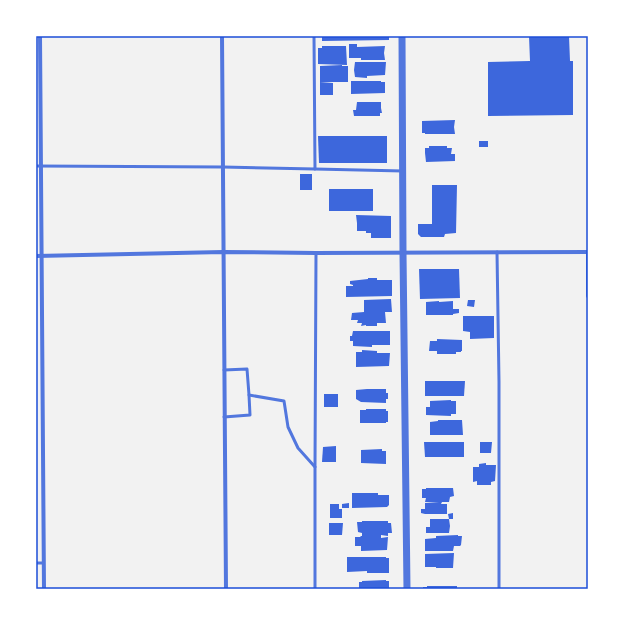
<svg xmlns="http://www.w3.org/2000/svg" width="624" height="625" font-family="'Fira Sans',sans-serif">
	<rect width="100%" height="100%" fill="#f2f2f2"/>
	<g fill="#3d67dc">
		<path d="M322 36H389V40L322 41Z"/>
		<path d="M529 36H569L570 61H573V115L488 116V62L530 61Z"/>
		<path d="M349 44H357V47L385 46 384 53 385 60H361V58H349Z"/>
		<path d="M322 46H346L347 65 318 64V48H322Z"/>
		<path d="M355 62H386L385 75 367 76V78L355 77 354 70Z"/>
		<path d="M342 65V66H348V82H320V66Z"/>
		<path d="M351 81H381V82H385V93L351 94Z"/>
		<path d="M320 82 333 83V95H320Z"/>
		<path d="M357 102H381V108L382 113H380V116H354L353 110H356Z"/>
		<path d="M455 120 454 127 455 134H425V133H422V121Z"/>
		<path d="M318 136H387V163H319Z"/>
		<rect x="479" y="141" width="9" height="6"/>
		<path d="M429 146H447V148H452L451 154H455V161L426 162 425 153V148H429Z"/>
		<rect x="300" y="174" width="12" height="16"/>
		<path d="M432 185H457L456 233 445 234 444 237H421L418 234V224H432Z"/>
		<rect x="329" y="189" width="44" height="22"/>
		<path d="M356 215 391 216V238H371V233H366V231H357V223Z"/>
		<path d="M419 269H459L460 298 420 299Z"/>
		<path d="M368 278H377V280H392V296L346 297V286H353V285L350 284V281L368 279Z"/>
		<path d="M391 299 392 312H385L386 323H377V326H366V325L361 326 362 323H357L358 320H351L352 313 364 312V300Z"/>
		<path d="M468 300H475L474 307 467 306Z"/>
		<path d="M439 301V302L453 301V309H459V313L453 314V315H426V302Z"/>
		<path d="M463 316H494V338L470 339V332L463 331Z"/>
		<path d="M353 331H390V345H372V347L353 346V341H350V336H352Z"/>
		<path d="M437 339 462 340V351H461V352H456V354H437V351H429L430 341H437Z"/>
		<path d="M362 350 377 351V353H390L389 366 356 367V352H362Z"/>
		<path d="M425 381H465L464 396H425Z"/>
		<path d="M367 389H386V393H388V399H386V403L361 402 356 399V390Z"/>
		<rect x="324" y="394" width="14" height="13"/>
		<path d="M451 400V401H456V414H451V416L426 415V407H430V401Z"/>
		<path d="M366 409H386V411H388V422H386V423H360V410H366Z"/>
		<path d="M438 420H462L463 435H430V422L438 421Z"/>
		<path d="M424 442H464V457H425Z"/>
		<path d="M480 442H492L491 453H480Z"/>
		<path d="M336 446V462H322L323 447Z"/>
		<path d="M382 449V451H386V464L361 463V450Z"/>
		<path d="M486 463V465H496L495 481 491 482V485H477V481L473 482V467H479V464Z"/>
		<path d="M426 488H453L454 496 450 497 449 502H442L441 504H447V514H425L421 513V509H425V503L439 502H425L426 498H422V489H426Z"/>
		<path d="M352 493H378V495H389V505L387 507 352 508Z"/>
		<path d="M349 503V508H342V504Z"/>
		<path d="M330 504H339V509H342V518H330Z"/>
		<path d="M453 513V519H449L448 514Z"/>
		<path d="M430 519H449L450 526 449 533H426V527H430Z"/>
		<path d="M362 521H388V523H391L392 533H388V536L381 535V538L388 537 387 550 361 551V546H355V537H361L360 536H362V533L358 532 357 522H362Z"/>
		<path d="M329 523H343L342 535H329Z"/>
		<path d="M458 535V536H462L461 545 460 546H454L453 551H425V539L436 538V536Z"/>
		<path d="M454 553 453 568H436V567H425V554Z"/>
		<path d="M347 557H386V558H389V573H367V571L347 572Z"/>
		<path d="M386 580V581H389V589H359V582H362V581Z"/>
		<path d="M427 586H457V589H423V587H427Z"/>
	</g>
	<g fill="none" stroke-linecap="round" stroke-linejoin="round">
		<g stroke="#5277de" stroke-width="3">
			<path d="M36 166 223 167 315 169 314 36"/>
			<path d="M315 169 403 171"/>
			<path d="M497 252 499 382V589"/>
			<path d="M224 370 247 369 249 395 284 401 288 427 298 448 315 467"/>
			<path d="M224 417 250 415 249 395"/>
			<path d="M36 563H43"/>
			<path d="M315 589V467L316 253"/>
		</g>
		<g stroke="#5277de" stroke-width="4">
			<path d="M40 36 44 589"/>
			<path d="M222 36 226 589"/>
			<path d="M588 252V296"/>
			<path d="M36 256 223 252 316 253 588 252"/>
		</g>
		<path stroke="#5277de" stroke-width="7" d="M402 36 403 253 407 589"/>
	</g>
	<rect width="624" height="625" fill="none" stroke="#ffffff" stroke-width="74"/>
	<rect x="37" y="37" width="550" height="551" fill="none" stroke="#1d4ed8" stroke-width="1.5"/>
</svg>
